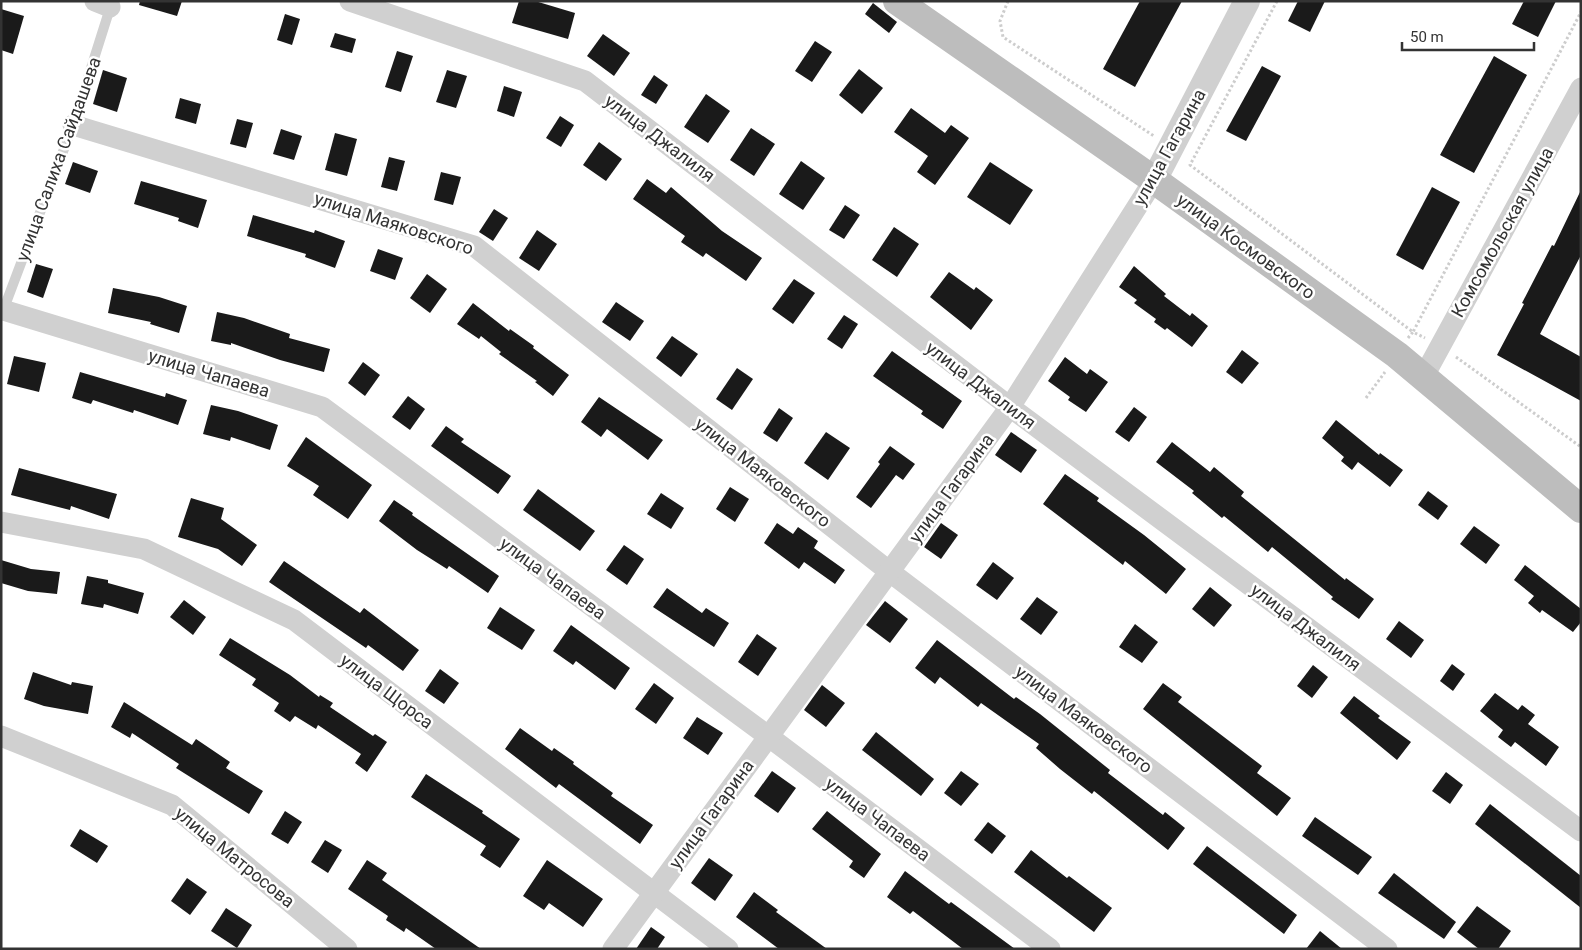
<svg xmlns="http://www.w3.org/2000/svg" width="1582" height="950" font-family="Roboto,sans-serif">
	<rect width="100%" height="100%" fill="#fff"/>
	<g fill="#1a1a1a">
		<path d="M140 1H182L177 16 139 5Z"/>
		<path d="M519 1H535L575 13 568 39 512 23Z"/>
		<path d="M1140 1H1182L1135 87 1103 69Z"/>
		<path d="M1298 1H1325L1310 32 1288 21Z"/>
		<path d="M1524 1H1556L1538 37 1512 24Z"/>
		<path d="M873 3 897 22 889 33 865 14Z"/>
		<path d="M1 9 24 16 13 54 1 50Z"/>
		<path d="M285 14 300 19 292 45 277 40Z"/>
		<path d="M335 33 356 39 352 53 330 47Z"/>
		<path d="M603 34 630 53 614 76 587 56Z"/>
		<path d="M815 41 832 52 812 82 795 71Z"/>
		<path d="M397 51 413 56 401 92 385 87Z"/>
		<path d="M1494 56 1527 75 1474 173 1440 155Z"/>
		<path d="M1262 66 1281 76 1246 141 1226 131Z"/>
		<path d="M859 69 883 88 862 114 839 95Z"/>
		<path d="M103 70 127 78 117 112 93 104Z"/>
		<path d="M447 70 467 76 456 108 436 102Z"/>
		<path d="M654 75 668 85 656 104 641 95Z"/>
		<path d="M504 86 522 92 514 117 497 111Z"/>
		<path d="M706 94 730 111 708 143 684 127Z"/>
		<path d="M180 98 201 104 196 124 175 118Z"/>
		<path d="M911 108 945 133 951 125 969 138 935 185 917 172 928 156 894 132Z"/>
		<path d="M560 116 574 125 561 147 546 138Z"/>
		<path d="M237 119 253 123 246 148 230 144Z"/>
		<path d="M751 128 775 144 754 176 730 160Z"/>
		<path d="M281 129 302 136 294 160 273 154Z"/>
		<path d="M335 133 357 139 347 176 325 170Z"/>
		<path d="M599 142 622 159 606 181 583 165Z"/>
		<path d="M389 157 405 161 397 191 381 187Z"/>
		<path d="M801 161 825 178 803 210 779 194Z"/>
		<path d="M73 162 98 171 90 193 65 184Z"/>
		<path d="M990 162 1033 190 1010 225 967 197Z"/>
		<path d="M441 172 461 177 453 205 434 200Z"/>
		<path d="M647 179 666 193 671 187 722 231 762 258 746 281 706 253 703 257 681 242 685 236 633 199Z"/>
		<path d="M141 181 207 200 198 228 178 221 179 218 134 204Z"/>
		<path d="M1432 187 1460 202 1423 270 1396 255Z"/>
		<path d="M1581 190V255L1540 334 1581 357V401L1497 355 1524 304 1522 303 1552 245 1554 246Z"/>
		<path d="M845 205 860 215 844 239 829 230Z"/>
		<path d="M494 209 508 218 493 241 479 232Z"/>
		<path d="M253 215 314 233 315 230 345 241 335 268 305 257 306 254 247 236Z"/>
		<path d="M894 227 919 244 897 277 872 260Z"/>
		<path d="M537 230 557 244 539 271 519 258Z"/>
		<path d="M378 249 403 258 395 280 370 271Z"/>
		<path d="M36 264 53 269 43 298 27 292Z"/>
		<path d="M1134 266 1166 294 1164 296 1190 316 1192 313 1208 326 1192 347 1167 328 1165 330 1154 322 1156 319 1134 303 1137 300 1119 287Z"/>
		<path d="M949 272 974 290 976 287 993 300 971 330 930 297Z"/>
		<path d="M427 274 447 289 430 313 410 298Z"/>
		<path d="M794 279 815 293 793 324 772 309Z"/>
		<path d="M113 288 159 297 187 306 179 333 150 324 151 322 108 313Z"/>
		<path d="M616 302 644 321 630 341 602 322Z"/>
		<path d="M473 303 509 331 510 329 534 346 533 348 569 375 553 396 535 382 537 381 499 354 501 352 481 336 479 339 457 324Z"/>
		<path d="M217 312 244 318 290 334 289 338 330 349 324 372 280 360 231 343V345L211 341Z"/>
		<path d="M844 315 858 324 842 349 827 339Z"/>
		<path d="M672 336 698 354 681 377 656 358Z"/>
		<path d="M1242 350 1259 363 1242 384 1226 372Z"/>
		<path d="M892 351 962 401 943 429 921 414 923 411 873 376Z"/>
		<path d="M14 356 46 363 39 392 7 384Z"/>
		<path d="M1065 357 1087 374 1090 369 1108 382 1086 412 1068 400 1070 397 1048 381Z"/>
		<path d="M363 362 380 375 365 396 348 383Z"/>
		<path d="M737 368 753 379 732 410 716 399Z"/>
		<path d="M80 372 165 397 166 393 187 400 178 425 134 410 133 413 93 400 91 404 72 398Z"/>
		<path d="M408 396 425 409 410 430 392 417Z"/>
		<path d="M599 397 663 440 648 460 607 429 601 437 581 422Z"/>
		<path d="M211 405 238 411 278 425 270 450 231 437 230 441 203 434Z"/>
		<path d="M1134 407 1147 417 1129 442 1115 432Z"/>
		<path d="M779 408 793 418 777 442 763 433Z"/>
		<path d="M1336 420 1379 455 1380 453 1403 470 1390 487 1358 462 1352 470 1341 461 1344 457 1322 438Z"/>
		<path d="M446 426 464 439 461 442 511 476 498 494 431 446Z"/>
		<path d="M826 432 850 448 828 480 804 463Z"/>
		<path d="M1011 432 1037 450 1021 473 995 455Z"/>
		<path d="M306 437 372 485 348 519 313 495 319 486 287 466Z"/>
		<path d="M1172 442 1210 472 1214 467 1244 492 1241 496 1345 580 1346 578 1374 599 1359 619 1331 599 1333 597 1272 547 1268 552 1224 516 1222 518 1192 493 1194 491 1156 462Z"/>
		<path d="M890 446 915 464 903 480 896 475 871 508 856 497 880 464 878 462Z"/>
		<path d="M19 468 117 494 109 519 71 506 70 510 11 495Z"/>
		<path d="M1065 474 1099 498 1097 501 1144 535 1186 569 1166 594 1125 561 1123 565 1043 504Z"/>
		<path d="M730 487 749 499 735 522 716 509Z"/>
		<path d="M538 489 595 531 580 551 523 510Z"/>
		<path d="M1428 491 1448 506 1438 520 1418 505Z"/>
		<path d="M661 493 684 508 671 529 647 514Z"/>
		<path d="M191 498 224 508 221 519 257 545 242 566 218 549 178 537Z"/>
		<path d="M394 500 413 513 412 515 499 576 488 593 449 566 447 569 417 550 379 521Z"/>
		<path d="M777 523 793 534 798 527 818 541 814 548 845 570 835 584 804 562 799 569 764 543Z"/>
		<path d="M941 523 958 535 941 559 924 547Z"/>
		<path d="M1474 526 1500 545 1486 564 1460 544Z"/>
		<path d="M624 545 644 559 627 585 606 570Z"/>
		<path d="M1 560 31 569 60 572 57 594 28 591 1 583Z"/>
		<path d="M284 561 360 613 364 608 419 650 403 671 368 645 366 648 269 582Z"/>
		<path d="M993 562 1014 578 997 600 976 585Z"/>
		<path d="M1525 565 1581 609V622L1573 632 1542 610 1540 613 1528 603 1534 596 1514 580Z"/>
		<path d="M87 576 108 580V583L144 593 138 614 104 604 103 608 81 604Z"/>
		<path d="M1210 587 1232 605 1214 627 1192 609Z"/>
		<path d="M667 588 702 613 706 608 729 623 714 647 653 607Z"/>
		<path d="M1037 597 1058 612 1041 635 1020 619Z"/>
		<path d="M184 600 206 617 193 635 170 617Z"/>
		<path d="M885 601 908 619 890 643 866 625Z"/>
		<path d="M500 607 535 630 522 650 487 628Z"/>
		<path d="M1399 621 1424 640 1411 658 1386 639Z"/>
		<path d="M1135 624 1158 642 1142 663 1119 647Z"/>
		<path d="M571 625 630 668 615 690 576 661 573 665 553 651Z"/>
		<path d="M757 634 777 648 758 676 738 662Z"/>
		<path d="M230 638 290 675 319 697 320 695 333 703 330 707 373 736 375 734 387 742 367 772 355 763 361 754 318 725 316 729 295 716 290 722 274 711 279 703 252 685 256 679 219 655Z"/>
		<path d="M937 640 1014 699 1016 697 1040 714 1110 770 1108 773 1163 815 1165 812 1185 828 1168 850 1094 791 1092 794 1060 769 1036 748 1039 744 981 703 978 707 940 677 935 684 915 668Z"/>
		<path d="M1452 664 1465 674 1453 691 1440 681Z"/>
		<path d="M1313 665 1328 677 1312 698 1297 686Z"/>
		<path d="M440 669 459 683 444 704 425 691Z"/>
		<path d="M33 672 71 685 72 682 93 686 88 714 44 706 24 699Z"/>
		<path d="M654 683 674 698 656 724 635 709Z"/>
		<path d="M1163 683 1182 697 1178 702 1262 766 1257 773 1291 798 1277 816 1143 709Z"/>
		<path d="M822 685 845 703 826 727 804 710Z"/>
		<path d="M1495 693 1518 710 1522 705 1535 715 1528 724 1559 747 1546 766 1515 742 1511 747 1498 737 1503 730 1480 711Z"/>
		<path d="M1354 696 1380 716 1378 718 1411 742 1397 760 1340 713Z"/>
		<path d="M124 702 192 745 196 739 230 762 226 768 263 791 249 814 176 768 179 764 132 733 130 738 111 727Z"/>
		<path d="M697 717 723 733 708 755 683 738Z"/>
		<path d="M520 728 552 751 554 748 574 762 573 764 613 793 611 796 653 825 640 844 559 784 556 788 505 749Z"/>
		<path d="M876 732 934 779 921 796 862 750Z"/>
		<path d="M772 771 796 788 778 813 754 796Z"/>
		<path d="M961 771 979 784 961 806 944 793Z"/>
		<path d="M1446 772 1463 785 1450 804 1432 791Z"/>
		<path d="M426 774 483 811 482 813 520 839 500 868 480 855 486 846 411 797Z"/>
		<path d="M1490 804 1581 876V908L1475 824Z"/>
		<path d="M285 811 302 822 288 844 271 834Z"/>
		<path d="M827 811 881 854 864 878 849 867 853 861 812 829Z"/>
		<path d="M1315 817 1372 857 1358 875 1302 836Z"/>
		<path d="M988 822 1006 836 992 854 974 840Z"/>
		<path d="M80 829 108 846 97 863 70 846Z"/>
		<path d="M325 840 342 850 328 873 311 862Z"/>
		<path d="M1207 846 1297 915 1284 934 1193 864Z"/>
		<path d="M1031 850 1067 878 1069 876 1112 908 1094 932 1014 872Z"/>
		<path d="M709 858 733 875 715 901 691 883Z"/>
		<path d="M367 860 387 873 382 880 481 949H436L406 928 404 932 386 920 388 916 348 889Z"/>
		<path d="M547 860 603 899 583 927 549 903 544 910 523 896Z"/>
		<path d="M905 871 949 904 951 902 1015 949H963L913 911 910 914 887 897Z"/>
		<path d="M1394 873 1456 922 1444 939 1378 893Z"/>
		<path d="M187 878 207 892 190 915 171 901Z"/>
		<path d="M754 892 778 910 776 912 827 949H779L736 917Z"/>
		<path d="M1477 906 1511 931 1498 949H1479L1457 932Z"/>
		<path d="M226 908 252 925 237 948 211 931Z"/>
		<path d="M651 927 665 937 657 949H636Z"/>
		<path d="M1320 931 1342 949H1306Z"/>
	</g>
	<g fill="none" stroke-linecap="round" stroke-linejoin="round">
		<g stroke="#cdcdcd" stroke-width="3" stroke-dasharray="2.5 2.5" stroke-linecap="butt">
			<path d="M1008 1 1000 21 1003 37 1154 136"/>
			<path d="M1277 1 1190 165 1413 332 1581 12"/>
			<path d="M1408 338 1413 332 1425 338"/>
			<path d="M1456 357 1581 447"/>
			<path d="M1366 398 1385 372"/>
		</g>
		<path stroke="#d0d0d0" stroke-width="10" d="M3 311 73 125 111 5"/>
		<g stroke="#d0d0d0" stroke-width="21">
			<path d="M95 1 110 7"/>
			<path d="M350 1 585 81 1010 407 1581 831"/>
			<path d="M73 125 474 246 890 572 1387 949"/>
			<path d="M3 310 322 407 768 736 1050 949"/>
			<path d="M1424 376 1581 88"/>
			<path d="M1 522 144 549 294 620 728 949"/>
			<path d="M1 736 172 805 347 949"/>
			<path d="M613 949 1010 407 1154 180"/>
		</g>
		<path stroke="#d0d0d0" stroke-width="26" d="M1154 180 1247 1"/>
		<path stroke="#bdbdbd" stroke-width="28" d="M897 1 1154 180 1397 355 1581 509"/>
	</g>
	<g text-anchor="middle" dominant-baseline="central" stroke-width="5" stroke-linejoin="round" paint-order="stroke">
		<g font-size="18" fill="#333" stroke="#fff">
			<text transform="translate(660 138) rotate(37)">улица Джалиля</text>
			<text transform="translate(1169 147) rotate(-61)">улица Гагарина</text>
			<text transform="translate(58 159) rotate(-70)">улица Салиха Сайдашева</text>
			<text transform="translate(394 223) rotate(18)">улица Маяковского</text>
			<text transform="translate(1502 232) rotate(-61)">Комсомольская улица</text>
			<text transform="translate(1246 246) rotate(36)">улица Космовского</text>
			<text transform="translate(209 373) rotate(17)">улица Чапаева</text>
			<text transform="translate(981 385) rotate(37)">улица Джалиля</text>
			<text transform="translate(763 472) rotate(38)">улица Маяковского</text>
			<text transform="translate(951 488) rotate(-54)">улица Гагарина</text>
			<text transform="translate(553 578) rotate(36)">улица Чапаева</text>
			<text transform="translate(1306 627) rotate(37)">улица Джалиля</text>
			<text transform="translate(387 691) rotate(37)">улица Щорса</text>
			<text transform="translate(1084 719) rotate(37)">улица Маяковского</text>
			<text transform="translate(711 814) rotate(-54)">улица Гагарина</text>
			<text transform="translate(878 819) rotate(37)">улица Чапаева</text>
			<text transform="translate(235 857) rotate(39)">улица Матросова</text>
		</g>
	</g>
	<rect width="1582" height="950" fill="none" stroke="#333333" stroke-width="5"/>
	<path d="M1402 42v8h132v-8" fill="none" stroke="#333333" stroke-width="2.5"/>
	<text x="1410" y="42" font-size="15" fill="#333333" stroke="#ffffff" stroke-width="4" paint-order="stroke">50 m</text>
</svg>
